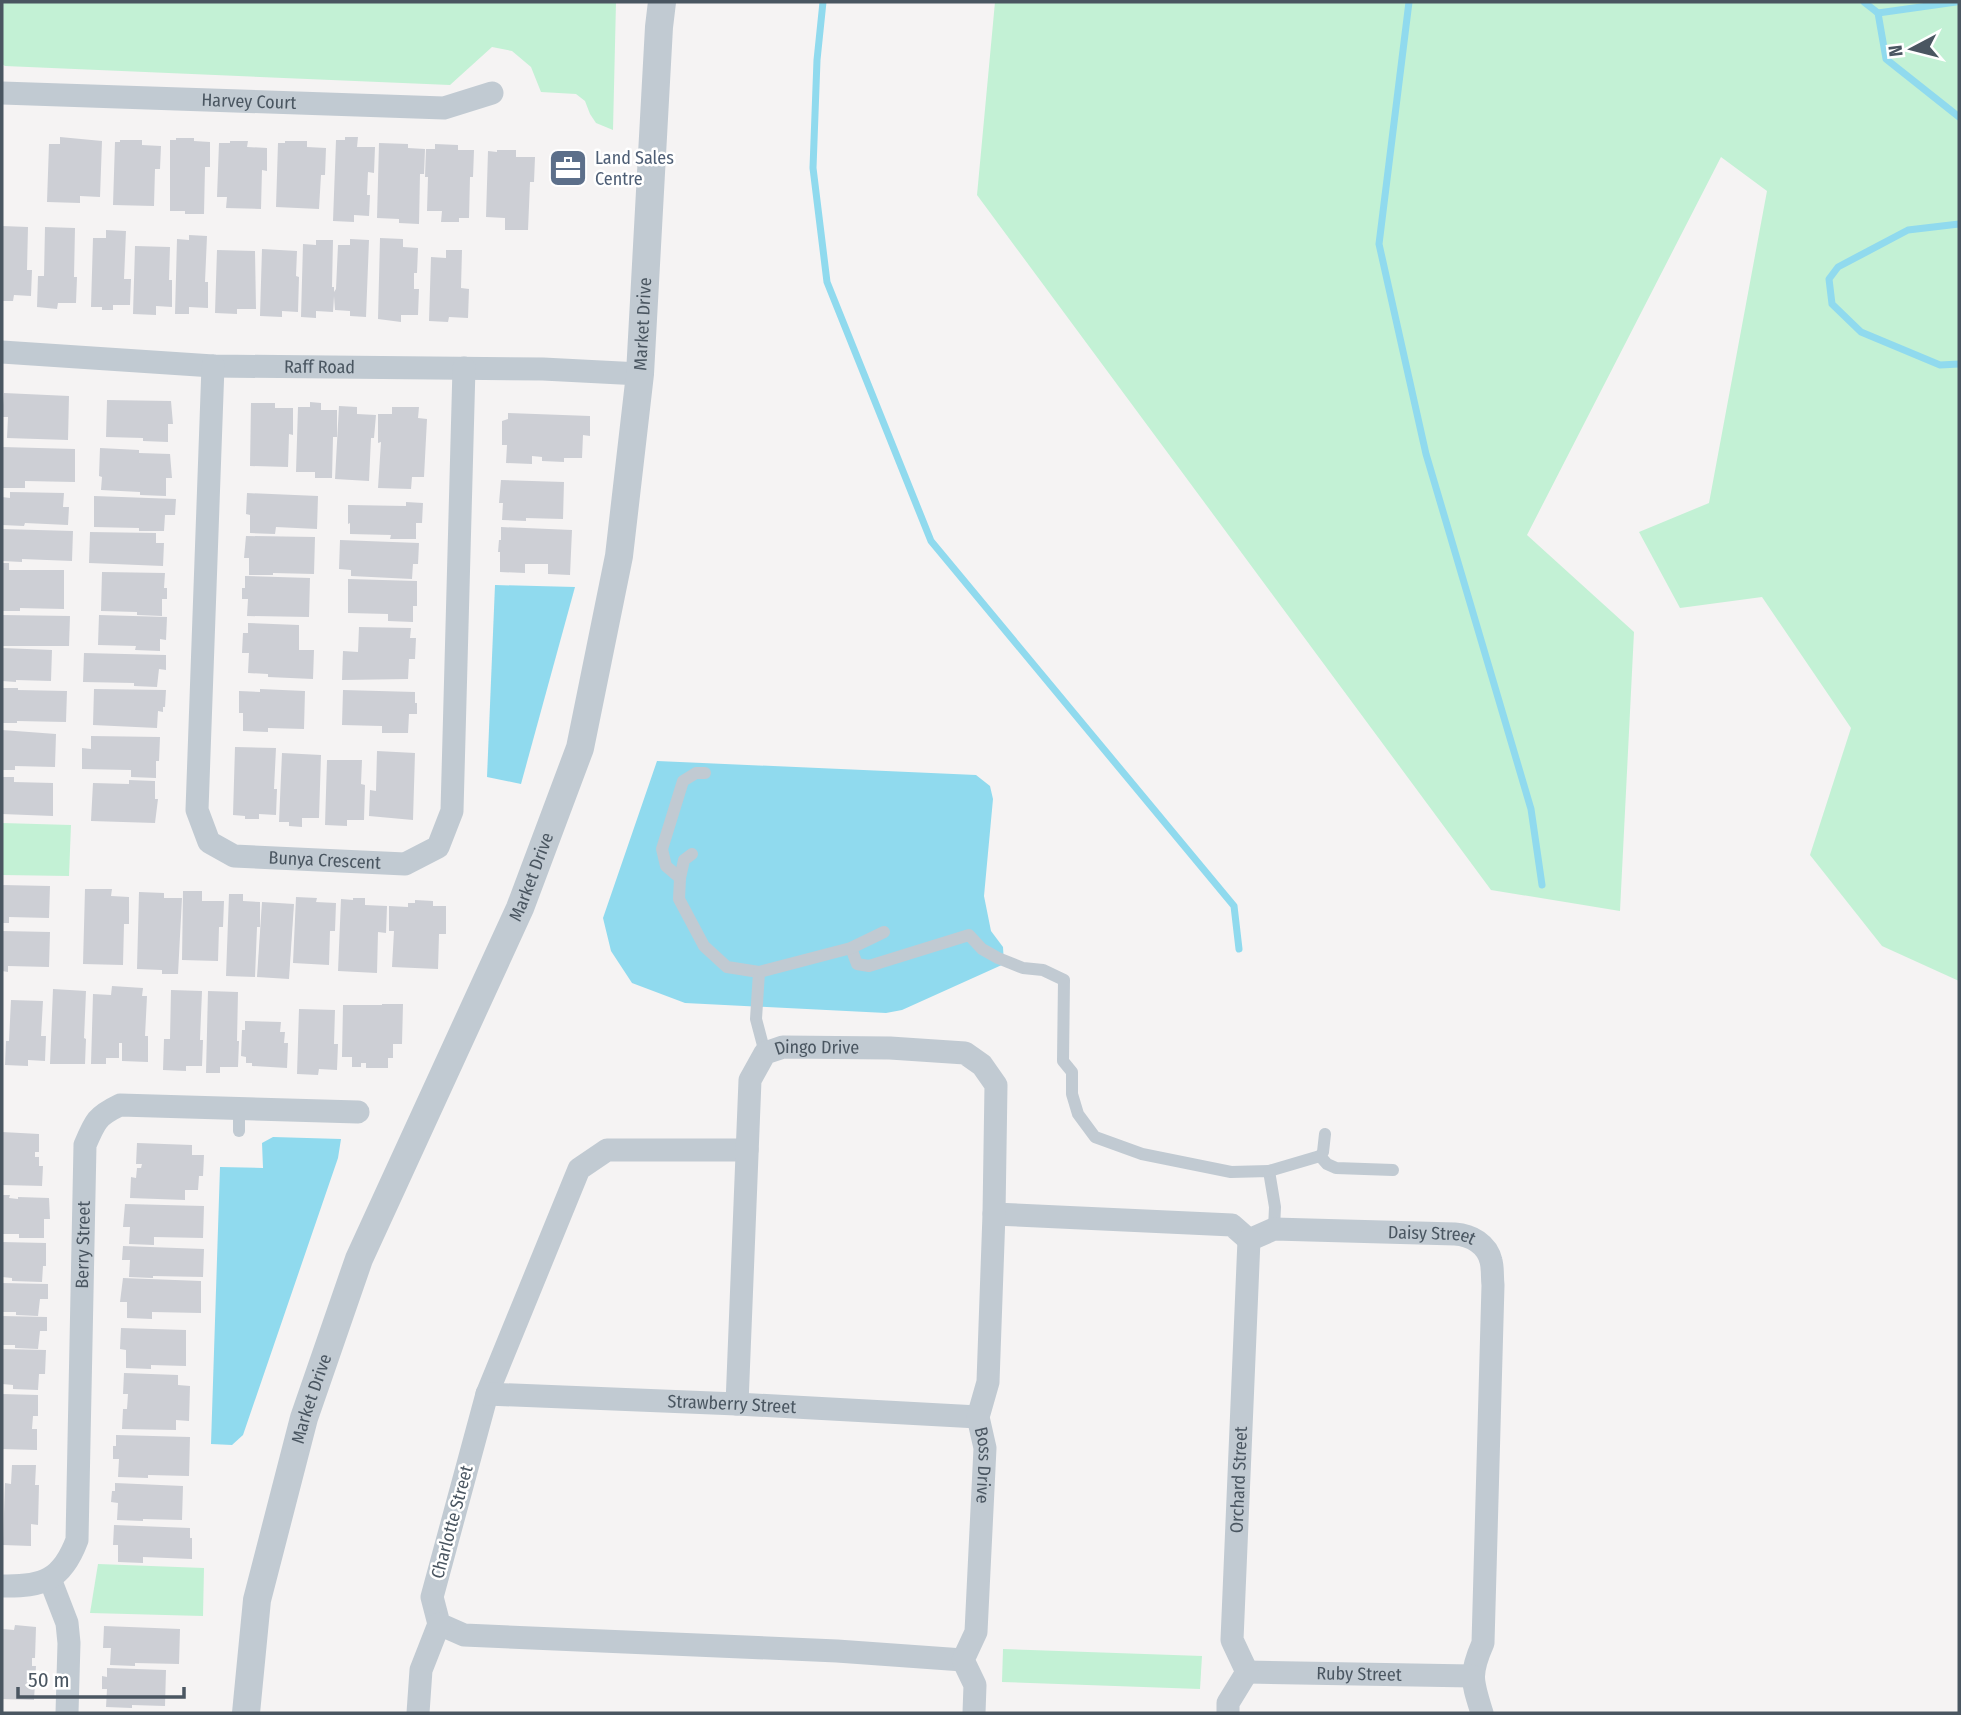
<svg xmlns="http://www.w3.org/2000/svg" width="1961" height="1715" font-family="'Fira Sans Condensed',sans-serif">
	<rect width="100%" height="100%" fill="#f5f3f3"/>
	<g fill="#c3f1d5">
		<path d="M2 2H616L613 130 596 123 590 114 585 101 576 94 541 92 531 67 512 51 492 47 450 85 5 66 2 64Z"/>
		<path d="M995 2H1959V981L1882 946 1810 855 1851 728 1762 597 1680 608 1639 532 1709 503 1767 191 1721 157 1527 535 1634 632 1620 911 1491 890 977 195Z"/>
		<path d="M2 823 71 825 69 876 2 875Z"/>
		<path d="M98 1564 204 1568 203 1616 90 1613Z"/>
		<path d="M1003 1649 1202 1656 1200 1689 1002 1682Z"/>
	</g>
	<g fill="#90daee">
		<path d="M495 585 575 587 521 784 487 777Z"/>
		<path d="M657 761 976 775 990 786 993 799 984 896 991 931 1003 947 1004 964 902 1010 886 1013 685 1003 632 983 611 951 603 918Z"/>
		<path d="M273 1137 341 1139 338 1158 243 1435 232 1445 211 1444 220 1167 263 1168 262 1143Z"/>
	</g>
	<g fill="none" stroke-linecap="round" stroke-linejoin="round">
		<g stroke="#90daee" stroke-width="7">
			<path d="M823 2 817 60 813 168 827 282 931 541 1234 906 1239 949"/>
			<path d="M1409 2 1379 244 1426 454 1531 809 1542 885"/>
			<path d="M1864 2 1878 13 1956 2"/>
			<path d="M1878 13 1886 59 1959 117"/>
			<path d="M1959 224 1908 230 1838 267 1829 279 1832 304 1861 332 1940 365 1959 364"/>
		</g>
	</g>
	<g fill="#cdcfd5">
		<path d="M60 137 102 141 100 197 80 196V203L47 202 49 144H60Z"/>
		<path d="M345 137H358L357 147H375L374 173 368 172 367 195H370L369 216 354 215V222L333 221 336 140H345Z"/>
		<path d="M176 138H194V141L210 142V167H205L204 214H185V211H170V140H176Z"/>
		<path d="M120 140H142V145L161 146 160 169H155L154 206 113 205 115 142H120Z"/>
		<path d="M230 141H248L247 147 267 148V171L262 170 261 209 226 208 227 197H217L219 143H230Z"/>
		<path d="M285 141H307V147L326 148 325 175H321L319 209 276 207 278 143H285Z"/>
		<path d="M379 143 408 144V148L425 149 424 174H420L419 224 399 223V219L377 218Z"/>
		<path d="M435 144 458 145V150H474L473 177H470L469 218H459V222H441L442 211H427L428 177H425L426 149H435Z"/>
		<path d="M497 150H516V157H535L534 182H530L528 230H505V218L486 217 488 151 497 152Z"/>
		<path d="M2 226 28 227 27 270H32L31 296 14 295 13 301H2Z"/>
		<path d="M45 227 75 228 74 277H77L76 303H58L57 309 37 307 38 276H44Z"/>
		<path d="M106 230 126 231 124 279H131L130 305H113V310H102V307H91L93 238H106Z"/>
		<path d="M189 235 207 236 205 282H208V308L189 307V314H175L177 239 189 240Z"/>
		<path d="M380 238 403 239V247L418 248 417 273H414V289H419L418 315H401V322L378 319Z"/>
		<path d="M350 239 369 240 366 317 350 316V311L335 310 334 296 333 312 316 311V318L301 317 303 244 316 245V240H333L332 287H334V292L336 289 338 245H350Z"/>
		<path d="M135 246 170 247 169 280H172V307L156 306V315L133 314Z"/>
		<path d="M262 249 297 251 296 276 299 277 298 312 282 311V317L260 316Z"/>
		<path d="M217 250 255 251 256 309H237V314L215 313Z"/>
		<path d="M446 250H462L461 288 469 289 468 318 449 317 448 322 429 321 431 257 446 258Z"/>
		<path d="M4 393 69 396 68 440 7 438 8 417H2Z"/>
		<path d="M107 400 171 401 173 424H168V442L143 441V438L106 437Z"/>
		<path d="M310 402 321 403V410H337V437H333L332 478H315V472H296L298 407H310Z"/>
		<path d="M251 403H275V408H293V435L289 434 288 467 250 466Z"/>
		<path d="M339 406 357 407V414L376 415 374 438H371L369 481 335 479Z"/>
		<path d="M392 407H419L418 418 427 419 424 477H412L411 489 378 488 381 442 378 443V414H392Z"/>
		<path d="M508 413 590 416V436L583 435 582 458H564V462L542 461V457L532 456V464L506 463 507 445H502V421L508 419Z"/>
		<path d="M2 447 75 449V482L25 481V488H2Z"/>
		<path d="M100 448 139 450V453L170 454 172 478H166V496L140 495V492L101 490 102 477 99 476Z"/>
		<path d="M501 480 564 482 563 519 526 518V521L502 520 503 503H499Z"/>
		<path d="M10 492 64 493 63 507H69L68 525 25 523 24 526 2 525V497L10 498Z"/>
		<path d="M247 493 318 496 317 529 276 527 275 534 250 533V515L246 514Z"/>
		<path d="M94 496 176 499 175 515H165L164 531H139V528L94 527Z"/>
		<path d="M406 502 423 503 422 523H416V539H390L391 535 350 534V523L348 524V505L406 506Z"/>
		<path d="M501 527 572 530 570 575 548 574V564H525V573L500 572V552H498L499 540H501Z"/>
		<path d="M2 529 73 531 72 561 22 559V562L2 561Z"/>
		<path d="M90 532 156 533V543H164L163 566 89 563Z"/>
		<path d="M246 536 315 537 314 574 273 573V575H249V558H244Z"/>
		<path d="M340 540 419 543 418 564H413L412 579 351 576V570L339 569Z"/>
		<path d="M2 563H9V570H64V609L20 608V611H2Z"/>
		<path d="M102 572 165 573 164 588H167V599H162V616L137 615V612L101 611Z"/>
		<path d="M245 576 310 578 309 617 247 616 248 599H242V588H245Z"/>
		<path d="M348 579 417 581V606H413V622L388 621V614L348 613Z"/>
		<path d="M2 615 70 616 69 646H2Z"/>
		<path d="M99 615 167 617 166 640 160 639V651L135 650 136 646 98 645Z"/>
		<path d="M248 623 299 625V650H314L313 679 268 677V674L248 673 249 653H242L243 633H248Z"/>
		<path d="M359 627 411 628 410 638H416L415 659H409L408 679 342 680 343 651 358 652Z"/>
		<path d="M2 648 52 650 51 681 16 680V682L2 681Z"/>
		<path d="M84 653 166 655V670L159 669 157 687 134 686V683L83 682Z"/>
		<path d="M2 688H18V690L67 691 66 722 17 721V723H2Z"/>
		<path d="M94 689 166 690 165 707H163V712L158 711 157 728 93 725Z"/>
		<path d="M260 689 305 691 304 729 268 728V732L243 731V713H239V691L260 692Z"/>
		<path d="M343 690 415 692V703H417V714H409L408 733H382V726L342 725Z"/>
		<path d="M2 730 56 734 55 767 15 766V770H2Z"/>
		<path d="M91 736 160 737 159 761H156V778L131 777V770L82 769V748L91 749Z"/>
		<path d="M235 747 276 748 274 789H277L276 815 259 814V819H245V816L233 815Z"/>
		<path d="M377 751 415 753 413 820 369 816 370 790 376 791Z"/>
		<path d="M282 753 321 755 319 818H302V827L289 826V822H279Z"/>
		<path d="M327 760H362L361 784 365 785 364 820H347V826L325 825Z"/>
		<path d="M2 777H14V782L53 783V816L2 814Z"/>
		<path d="M129 780 155 781V799H158L155 823 91 821 93 783 129 784Z"/>
		<path d="M2 885 50 886 49 918 9 917V923H2Z"/>
		<path d="M85 889H112L111 896 129 897V924H124L123 965 83 964Z"/>
		<path d="M183 891H202V901H224L223 927H219L218 961 182 960Z"/>
		<path d="M139 892 164 893V898H182L178 974H162V970L137 969Z"/>
		<path d="M229 894H243V901L260 902V927H257L255 977 226 976Z"/>
		<path d="M296 897 317 898 316 902 336 903 335 931H330L329 965 293 963Z"/>
		<path d="M353 898H365V905L387 906 386 933 378 932 377 973 338 971 341 899 353 900Z"/>
		<path d="M415 900 433 901V906H446V934H439L438 969 392 967 394 931H389V906L408 907V903H415Z"/>
		<path d="M262 902 294 904 289 979 257 977Z"/>
		<path d="M2 931 50 932 49 967 8 966V972L2 971Z"/>
		<path d="M112 986 143 988 142 996H147L145 1036H148V1062L122 1061V1043H119V1058H106V1064H91L93 994 111 995Z"/>
		<path d="M53 989 86 991 84 1038 86 1039 85 1064H50Z"/>
		<path d="M171 990 202 991 200 1040H203L202 1066H186V1071L163 1070 164 1039H170Z"/>
		<path d="M208 991 238 992 237 1041H239L238 1067H220V1073H206Z"/>
		<path d="M11 1000 43 1001 41 1036H46L45 1061 28 1060V1066L5 1065 6 1041H9Z"/>
		<path d="M382 1004H403L402 1044H393V1058H388V1068H366V1063H361V1067H352V1057H342L343 1005H382Z"/>
		<path d="M299 1009 335 1010 334 1044H338L337 1070 319 1069 318 1075 297 1074Z"/>
		<path d="M245 1021 281 1022 280 1032H285L284 1043H288L287 1068 252 1066V1063H246V1057L241 1056 242 1030H245Z"/>
		<path d="M2 1132 39 1134V1152H35V1157H39V1166H43L42 1186 2 1185Z"/>
		<path d="M137 1143 192 1145V1155H204L203 1176H199L198 1190H185V1200L130 1198 131 1177 136 1178 137 1168H141L142 1164H136Z"/>
		<path d="M2 1195H10L9 1198 18 1199V1197L49 1198 50 1219H44V1238H19V1234H2Z"/>
		<path d="M125 1204 204 1206 203 1238 154 1237V1245L129 1244 130 1227H123Z"/>
		<path d="M2 1242 46 1243V1266H43L42 1282 12 1281V1278L2 1277Z"/>
		<path d="M123 1246 204 1249 203 1277 153 1276V1278L129 1277 130 1260H122Z"/>
		<path d="M123 1278 201 1281V1313L152 1312V1319L127 1318V1302H120Z"/>
		<path d="M2 1283 48 1284V1299H40L38 1316 16 1315V1312H2Z"/>
		<path d="M2 1316 47 1317V1331H40L38 1349 15 1348V1345H2Z"/>
		<path d="M121 1328 186 1330V1366L151 1365V1369L126 1368V1350L120 1349Z"/>
		<path d="M2 1349 46 1350 45 1374H39L38 1390 13 1389V1385L2 1384Z"/>
		<path d="M124 1373 178 1375V1385L190 1386 189 1421 176 1420V1430L122 1429 123 1409H127L128 1394H123Z"/>
		<path d="M2 1394 38 1395V1416H33L32 1429H37V1450L2 1449Z"/>
		<path d="M116 1435 190 1437 189 1476 148 1475V1478L118 1477 119 1459H113V1446H116Z"/>
		<path d="M12 1465H36L35 1485H39L38 1525 31 1524V1546L3 1545 5 1483 11 1484Z"/>
		<path d="M115 1483 183 1486 182 1520 143 1519V1521L117 1520 118 1503 111 1502 112 1491H115Z"/>
		<path d="M114 1525 190 1528V1538H192V1559L143 1557V1563L118 1562V1545H113Z"/>
		<path d="M15 1625 36 1627 35 1658H32V1666H36L34 1700 2 1699V1629L14 1630Z"/>
		<path d="M104 1626 180 1629 179 1664 135 1663V1666L110 1665 111 1648H103Z"/>
		<path d="M107 1668 166 1670 165 1706 132 1705V1708L106 1707 107 1689H102V1676L107 1677Z"/>
	</g>
	<g fill="none" stroke-linecap="round" stroke-linejoin="round">
		<g stroke="#c1cad2" stroke-width="12">
			<path d="M692 854 684 860 680 878 679 899 704 946 727 967 759 972 756 1019 765 1053"/>
			<path d="M680 878 666 866 662 849 683 781 696 773H705"/>
			<path d="M851 948 857 964 869 966 969 935 982 949 998 958 1023 968 1043 970 1064 980 1063 1061 1072 1072V1094L1078 1114 1095 1137 1142 1154 1231 1172 1269 1171 1275 1207 1274 1229"/>
			<path d="M759 972 851 948 884 932"/>
			<path d="M239 1131V1109"/>
			<path d="M1320 1156 1327 1164 1336 1168 1393 1170"/>
			<path d="M1269 1171 1320 1156 1323 1152 1325 1134"/>
		</g>
		<g stroke="#c1cad2" stroke-width="23">
			<path id="s1" d="M2 93 444 108 492 93"/>
			<path id="s2" d="M2 352 213 366 543 369 640 374"/>
			<path id="s3" d="M213 366 197 810 209 842 234 856 405 864 438 847 452 811 464 368"/>
			<path d="M747 1150H607L579 1169 487 1394 432 1597 439 1624 464 1635 837 1651 963 1660"/>
			<path id="s4" d="M994 1214 1232 1225 1249 1240 1274 1229 1455 1234C1471 1235 1487 1244 1491 1261 1493 1268 1492 1277 1493 1285L1483 1643C1469 1675 1472 1681 1482 1713"/>
			<path id="s5" d="M487 1394 737 1404 978 1417"/>
			<path id="s6" d="M737 1404 750 1080 765 1053 783 1047 890 1048 965 1053 982 1065 996 1085 994 1214 988 1382 978 1417 985 1448 976 1632 963 1660 975 1685 974 1713"/>
			<path d="M50 1579 67 1623 69 1643 67 1713"/>
			<path id="s7" d="M2 1586C43 1587 62 1580 77 1540L85 1145C95 1121 97 1116 120 1105L358 1112"/>
			<path id="s8" d="M1247 1672 1472 1676"/>
			<path d="M418 1713 421 1670 439 1624"/>
			<path id="s9" d="M1228 1713V1703L1247 1672 1232 1640 1249 1240"/>
		</g>
		<path stroke="#c1cad2" stroke-width="28" id="s10" d="M246 1713 257 1600 304 1418 359 1259 520 908 580 748 619 556 640 374 659 27 662 2"/>
	</g>
	<defs>
		<g id="office-square" transform="scale(2.0125)"><rect x="-9" y="-9" width="18" height="18" rx="4" fill="#5c6f8a" stroke="#fff"/><path d="M-6-3h4V-5.5h4V-3h4V5H-6ZM-1-4.5V-3h2v-1.5ZM-6 0V1H6V0Z" fill="#fff"/></g>
	</defs>
	<g fill-rule="evenodd">
		<use href="#office-square" x="568" y="168"/>
	</g>
	<g text-anchor="middle" dominant-baseline="central" stroke-width="5" stroke-linejoin="round" paint-order="stroke">
		<g font-size="18" fill="#4a5661" stroke="#fff">
			<text stroke="none"><textPath href="#s1" startOffset="247">Harvey Court</textPath></text>
			<text stroke="none"><textPath href="#s10" startOffset="1456">Market Drive</textPath></text>
			<text stroke="none"><textPath href="#s2" startOffset="318">Raff Road</textPath></text>
			<text stroke="none"><textPath href="#s3" startOffset="598">Bunya Crescent</textPath></text>
			<text stroke="none"><textPath href="#s10" startOffset="889">Market Drive</textPath></text>
			<text stroke="none"><textPath href="#s6" startOffset="408">Dingo Drive</textPath></text>
			<text stroke="none"><textPath href="#s4" startOffset="446">Daisy Street</textPath></text>
			<text stroke="none"><textPath href="#s7" startOffset="392">Berry Street</textPath></text>
			<text stroke="none"><textPath href="#s10" startOffset="322">Market Drive</textPath></text>
			<text stroke="none"><textPath href="#s5" startOffset="245">Strawberry Street</textPath></text>
			<text stroke="none"><textPath href="#s6" startOffset="984">Boss Drive</textPath></text>
			<text stroke="none"><textPath href="#s9" startOffset="242">Orchard Street</textPath></text>
			<text transform="translate(452 1522) rotate(-75)">Charlotte Street</text>
			<text stroke="none"><textPath href="#s8" startOffset="112">Ruby Street</textPath></text>
		</g>
		<g font-size="18" fill="#4e5e75" stroke="#fff" text-anchor="start">
			<text x="595" y="158">Land Sales<tspan x="595" dy="21">Centre</tspan></text>
		</g>
	</g>
	<rect width="1961" height="1715" fill="none" stroke="#4a5661" stroke-width="7"/>
	<g transform="translate(1912 49) rotate(263)" stroke="#ffffff" stroke-width="5" paint-order="stroke">
	<path d="M0-5L12 26L0 18L-12 26Z" fill="#4a5661"/>
	<text y="-10" font-size="19" font-weight="bold" text-anchor="middle" fill="#4a5661">N</text>
	</g>
	<path d="M18 1687v10h166v-10" fill="none" stroke="#4a5661" stroke-width="3.5"/>
	<text x="28" y="1687" font-size="21" fill="#4a5661" stroke="#ffffff" stroke-width="5" paint-order="stroke">50 m</text>
</svg>
